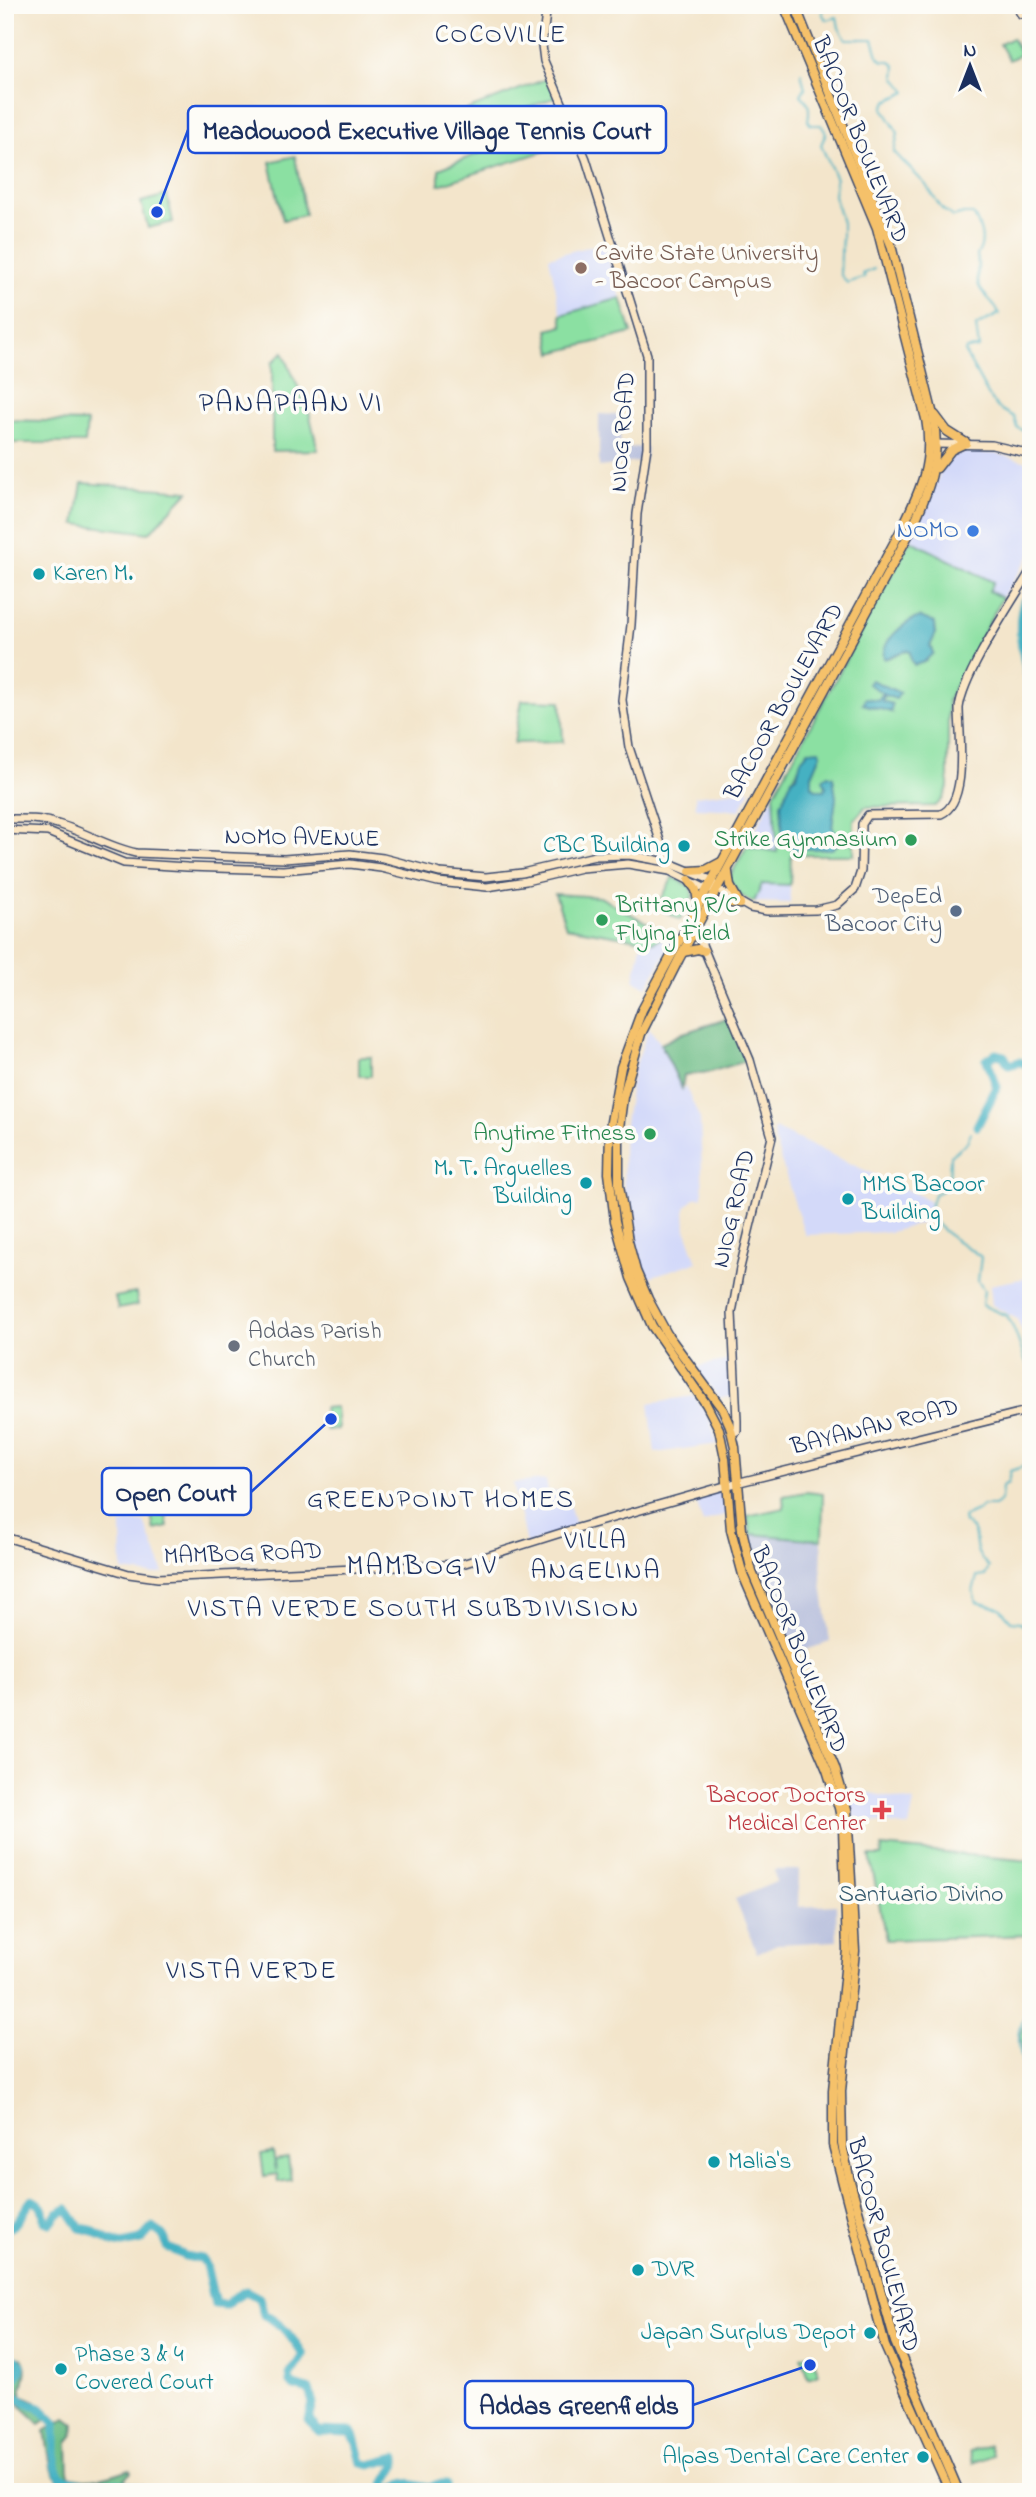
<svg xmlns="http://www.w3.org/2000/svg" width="1036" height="2497" font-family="'Indie Flower',sans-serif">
	<rect width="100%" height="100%" fill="#fdfcf7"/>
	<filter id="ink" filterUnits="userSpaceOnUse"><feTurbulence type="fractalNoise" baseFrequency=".0143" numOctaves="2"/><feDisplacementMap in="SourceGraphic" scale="14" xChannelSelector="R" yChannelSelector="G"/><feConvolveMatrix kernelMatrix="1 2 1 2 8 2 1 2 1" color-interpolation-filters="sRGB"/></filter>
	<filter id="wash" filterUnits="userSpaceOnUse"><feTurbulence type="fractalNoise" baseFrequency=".00686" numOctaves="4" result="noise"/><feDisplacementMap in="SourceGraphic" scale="28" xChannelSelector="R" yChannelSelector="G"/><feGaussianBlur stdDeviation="1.57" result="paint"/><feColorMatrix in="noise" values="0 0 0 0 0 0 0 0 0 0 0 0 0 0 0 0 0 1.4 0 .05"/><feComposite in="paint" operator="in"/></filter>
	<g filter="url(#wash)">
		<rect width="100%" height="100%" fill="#f3e5cb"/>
		<g fill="#d3d9f9">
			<path d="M603 243 621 298 561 315 549 257Z"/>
			<path d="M967 452 998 454 1031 463V554L1002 598 989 591 993 582 910 540 945 463 956 454Z"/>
			<path d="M751 789 740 810 696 808 695 796Z"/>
			<path d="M774 794 777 852 747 846Z"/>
			<path d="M761 884 790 885V903L754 902Z"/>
			<path d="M676 933 647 987 634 980 641 945 665 939 667 934Z"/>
			<path d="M649 1028 661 1044 682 1089 686 1087 700 1119 703 1197 694 1198 685 1208 686 1231 697 1262 646 1278 634 1240 624 1196 623 1152 624 1129 633 1072Z"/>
			<path d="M774 1128 929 1200 931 1221 890 1232 805 1235 775 1142Z"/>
			<path d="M1031 1277V1352L1017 1319 992 1305 990 1285Z"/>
			<path d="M730 1360 732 1397 719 1398 700 1373 699 1366Z"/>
			<path d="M694 1396 709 1418 718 1444 655 1453 649 1403Z"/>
			<path d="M546 1480 548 1492 565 1490 576 1529 526 1544 513 1483Z"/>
			<path d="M723 1489 726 1514 703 1523 695 1498Z"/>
			<path d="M128 1522H144L164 1573 153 1575 122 1571 121 1525Z"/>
			<path d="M845 1788 914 1802 909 1827 854 1818Z"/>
		</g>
		<g fill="#bcc3de">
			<path d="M599 414 620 415V448L647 447 645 461 599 467Z"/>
			<path d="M751 1534 822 1540 821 1577 830 1642 793 1654 754 1552Z"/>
			<path d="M774 1870H799L798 1907 836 1905 837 1941 777 1944 757 1953 735 1899 776 1882Z"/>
		</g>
		<g fill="#8be0a2" stroke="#538880" stroke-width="2" fill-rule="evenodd">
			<path d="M1012 38 1021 54 1009 60 1000 44Z"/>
			<path d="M551 77 559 96 440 141 435 122Z"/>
			<path d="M569 118 579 140 439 185V169Z"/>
			<path d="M295 156 305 215 283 220 270 162Z"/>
			<path d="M167 195 173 222 148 228 141 202Z"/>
			<path d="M621 298 632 333 552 353 548 330 563 326 561 315Z"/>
			<path d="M283 352 309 412 318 450 272 451V363Z"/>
			<path d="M5 420 87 422 85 443H5Z"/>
			<path d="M82 483 189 491 149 533 75 524Z"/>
			<path d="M910 540 993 582 989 591 1002 598 948 700V787C945 796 943 801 935 806L865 807 854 820V855H791L790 885 762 884 754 902C740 898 736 890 729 878L747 846 777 852 774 794ZM913 619 935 635 930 646 933 653 924 662 914 665 910 652 906 650 888 658 905 627ZM871 680 900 693 885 694 882 702 891 712 863 704 879 700 883 692ZM808 751 821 754 812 775V786L817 790 824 791 833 777 836 798 832 827 837 834V844L791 783C796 773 802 761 808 751Z"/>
			<path d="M522 700 561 701 563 742 514 743Z"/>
			<path d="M673 877 690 886 693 896 680 920 657 907Z"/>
			<path d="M555 894 600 897 667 934 654 942 566 927Z"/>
			<rect x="359" y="1057" width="12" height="19"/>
			<path d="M136 1293 138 1305 118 1309 115 1297Z"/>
			<path d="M336 1407 338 1429 326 1430 324 1408Z"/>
			<path d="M806 1492 823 1494 822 1540 751 1534 747 1516 784 1508 783 1496Z"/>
			<path d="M164 1504 168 1527 154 1530 150 1507Z"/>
			<path d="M882 1847 1031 1861V1935L886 1940 870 1856H881Z"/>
			<path d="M1031 2010V2062H1026L1020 2037Z"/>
			<path d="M273 2152 276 2171 275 2160 288 2158 291 2180 278 2182 277 2174 264 2176 261 2154Z"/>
			<path d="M813 2353 819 2374 808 2378 801 2357Z"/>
			<path d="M989 2445 993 2455 973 2463 969 2452Z"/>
		</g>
		<g fill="#70be88" stroke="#467673" stroke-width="2">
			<path d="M730 1018 749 1060 710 1072 684 1075 682 1089 661 1044 683 1033Z"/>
			<path d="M5 2355 21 2357C31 2369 22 2381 21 2395L34 2400 52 2416 40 2424 19 2404 10 2399 5 2387 18 2369V2364L5 2361Z"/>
			<path d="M66 2418 74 2424 73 2436 68 2442 69 2476C88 2483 111 2476 130 2469L131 2472 125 2479 128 2484 143 2485 150 2492H94L63 2489 51 2467 45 2431Z"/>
		</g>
		<g fill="#44b1c2" stroke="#307090" stroke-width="2">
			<path d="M920 617 935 623V635L930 646 933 653 924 662 915 665 911 661 910 652 906 650 884 659C880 642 905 621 920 617Z"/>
			<path d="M871 680 900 693 896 699 884 695 882 701 892 704 891 712 863 704 865 698 878 700 883 693 868 684Z"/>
			<path d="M819 750 821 754 812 775V786L817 790H824L826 787 823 779 828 775 833 777 836 798 832 827 837 834V844L832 849H795L783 843 781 804 792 779 797 776 801 760 809 751Z"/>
		</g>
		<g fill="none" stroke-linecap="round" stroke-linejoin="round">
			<g stroke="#44b1c2" stroke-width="2">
				<path d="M822 5 823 15 827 20 837 17 839 28 846 39H873L878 56 883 61H891L896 67 895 77 907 92 887 101 883 108 898 133 894 152 926 185 942 209 953 217 964 214H973C981 228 986 242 977 255 980 267 974 279 981 290 988 300 993 300 999 314L976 326 979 348 966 349 965 353 991 400 998 408 1014 417 1017 428 1031 433"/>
				<path d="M801 73 805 88 801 95C810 103 810 110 808 121L811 125H821L826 133 821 145 836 179 834 195 842 223V236L840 274 847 283 865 277 863 274 874 269"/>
				<path d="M971 1132 967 1142 950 1156 949 1187 934 1194C933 1199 930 1205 930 1211 931 1229 968 1246 981 1257L978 1281 984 1290 982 1305 1007 1316C1019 1334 1020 1354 1031 1371"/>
				<path d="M1031 1464 1010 1471 1008 1483 1002 1486 1001 1501 994 1506H982L979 1510 963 1517 964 1523C979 1529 973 1540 978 1553 980 1557 985 1563 989 1567L985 1576 977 1577 973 1591 976 1602 1000 1608 1011 1621 1020 1622 1028 1630 1031 1628"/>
				<path d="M1031 2002C1011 2038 1019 2051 1031 2088"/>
			</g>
			<path stroke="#44b1c2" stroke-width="5" d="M1029 594 1031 591"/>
			<g stroke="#44b1c2" stroke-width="9">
				<path d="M1024 602C1015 630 1025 662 1031 690"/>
				<path d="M977 1126 997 1087 987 1060 996 1054 1004 1056 1009 1065 1019 1062 1031 1065"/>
				<path d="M5 2230C20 2223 22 2212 32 2200 43 2205 44 2210 44 2221L50 2223 57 2214 67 2209 80 2228 91 2230 109 2241 122 2244 141 2240 152 2228C162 2233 165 2236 167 2247L185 2256 202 2259 206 2265 215 2304 225 2305 233 2298 246 2291 259 2298 264 2315C282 2323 293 2339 303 2355L290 2375"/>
				<path d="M5 2357 16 2359 21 2365 20 2371 9 2387 11 2395 40 2408 55 2423V2465L61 2477C88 2491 123 2477 145 2492"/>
				<path d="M290 2381 294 2386 309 2390 313 2403 309 2421 319 2431 351 2432 356 2440 362 2463 370 2465 396 2458V2465L385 2484 390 2491 403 2483 429 2488 438 2484H446V2492"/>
			</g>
		</g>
	</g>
	<g filter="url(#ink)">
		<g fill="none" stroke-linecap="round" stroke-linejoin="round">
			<g stroke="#3b4a6e" stroke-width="10">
				<g id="secondary">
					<path d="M547 5 542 45 544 61 586 159 647 355V447L637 514 631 625 622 700 629 747 670 871"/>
					<path d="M1015 5 1021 14 1031 7"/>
					<path d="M788 14 804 5"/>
					<path d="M933 444 992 445 1031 454"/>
					<path d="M5 819C22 819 39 818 54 823 82 830 107 847 136 853L284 859 350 854 383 858 440 873 486 877 522 873 595 856 629 855 667 862 706 878 711 880 717 889 750 908 767 911 816 910 837 905 855 889 861 871 862 824 868 815 941 814C969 802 959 735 959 708 963 674 1012 602 1031 570"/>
					<path d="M5 830 48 832 124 863 187 867 283 870 350 864 381 868 438 882 487 887 526 881 581 868 628 864 670 871 706 889H713"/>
					<path d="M689 930 698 935 750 1060 772 1137 740 1268 732 1313 737 1421V1431L732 1433"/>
					<path d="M5 1537 129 1574 158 1578 462 1564 567 1531 728 1485 1031 1410"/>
				</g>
			</g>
			<g stroke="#3b4a6e" stroke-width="11">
				<g id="primary">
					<path d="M784 5 877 228 926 419C934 463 920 491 901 530L642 1010 621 1067 610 1127 609 1173 615 1221 631 1278 652 1326 706 1404 719 1429 725 1458 731 1530 743 1575 827 1770 839 1808 843 1829 847 1950 833 2090V2145L885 2346 950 2492"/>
					<path d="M795 5 891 245 933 415C942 459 928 494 909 534L679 959 641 1034 623 1097 619 1128V1185L628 1241 636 1271 648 1299 667 1334 723 1410 730 1426 735 1447 742 1530 752 1572 835 1768 847 1809 855 1951 841 2091 842 2144 850 2181 895 2342 959 2492"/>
					<path d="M935 415 947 431 966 443"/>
					<path d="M937 468 951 450 966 443"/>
					<path d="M690 871 706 870 721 862"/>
					<path d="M728 872 730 886 740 904"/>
					<path d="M689 880 696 890 698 903"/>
					<path d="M708 909 721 902 740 904"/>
					<path d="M683 952 698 949 704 951"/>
				</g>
			</g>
			<use href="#secondary" stroke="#fbe6c4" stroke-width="7"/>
			<use href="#primary" stroke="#f5c16b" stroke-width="8"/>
		</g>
	</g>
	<circle fill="#8d6e63" stroke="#fdfcf7" stroke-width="2.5" cx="581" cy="268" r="7"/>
	<circle fill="#3f7fe0" stroke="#fdfcf7" stroke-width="2.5" cx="973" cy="531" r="7"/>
	<g fill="#0f9aa8" stroke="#fdfcf7" stroke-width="2.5">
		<circle cx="39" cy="574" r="7"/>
		<circle cx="684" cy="846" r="7"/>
		<circle cx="586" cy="1183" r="7"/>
		<circle cx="848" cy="1199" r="7"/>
		<circle cx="714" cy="2162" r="7"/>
		<circle cx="638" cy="2270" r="7"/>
		<circle cx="870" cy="2333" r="7"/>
		<circle cx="61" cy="2369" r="7"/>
		<circle cx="923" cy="2457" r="7"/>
	</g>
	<g fill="#2e9e5b" stroke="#fdfcf7" stroke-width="2.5">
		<circle cx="911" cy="840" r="7"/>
		<circle cx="602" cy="920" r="7"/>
		<circle cx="650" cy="1134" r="7"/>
	</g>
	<circle fill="#5c6f8a" stroke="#fdfcf7" stroke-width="2.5" cx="956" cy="911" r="7"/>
	<circle fill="#6b7280" stroke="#fdfcf7" stroke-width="2.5" cx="234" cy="1346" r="7"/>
	<path fill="#e0444e" stroke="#fdfcf7" stroke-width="2.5" d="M878.5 1799.5h7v7h7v7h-7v7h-7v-7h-7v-7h7z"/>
	<g text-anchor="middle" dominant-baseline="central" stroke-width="7" stroke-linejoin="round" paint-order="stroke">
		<g font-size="24" fill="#1b2f5e" stroke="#fdfcf7">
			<text transform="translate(859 140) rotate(68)">BACOOR BOULEVARD</text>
			<text transform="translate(624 432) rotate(-86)">NIOG ROAD</text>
			<text transform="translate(785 702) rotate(-61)">BACOOR BOULEVARD</text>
			<text transform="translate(302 839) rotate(1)">NOMO AVENUE</text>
			<text transform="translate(735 1209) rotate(-77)">NIOG ROAD</text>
			<text transform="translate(875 1428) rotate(-14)">BAYANAN ROAD</text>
			<text transform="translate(243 1555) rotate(-2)">MAMBOG ROAD</text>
			<text transform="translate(798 1650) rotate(68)">BACOOR BOULEVARD</text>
			<text transform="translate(882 2245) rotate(75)">BACOOR BOULEVARD</text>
		</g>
		<g font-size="24" fill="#785e54" stroke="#fdfcf7" text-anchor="start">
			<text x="595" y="254">Cavite State University<tspan x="595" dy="28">- Bacoor Campus</tspan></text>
		</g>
		<g font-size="24" fill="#366cbe" stroke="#fdfcf7" text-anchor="end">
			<text x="959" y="531">NOMO</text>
		</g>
		<g font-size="24" fill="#0d838f" stroke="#fdfcf7" text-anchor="start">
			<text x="53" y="574">Karen M.</text>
			<text x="670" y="846" text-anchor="end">CBC Building</text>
			<text x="572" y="1169" text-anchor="end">M. T. Arguelles<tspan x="572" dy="28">Building</tspan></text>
			<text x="862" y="1185">MMS Bacoor<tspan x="862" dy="28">Building</tspan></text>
			<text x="728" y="2162">Malia's</text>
			<text x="652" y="2270">DVR</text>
			<text x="856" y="2333" text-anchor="end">Japan Surplus Depot</text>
			<text x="75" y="2355">Phase 3 &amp; 4<tspan x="75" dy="28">Covered Court</tspan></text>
			<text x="909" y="2457" text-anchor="end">Alpas Dental Care Center</text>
		</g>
		<g font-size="24" fill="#27864d" stroke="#fdfcf7" text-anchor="end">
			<text x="897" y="840">Strike Gymnasium</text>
			<text x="616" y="906" text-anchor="start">Brittany R/C<tspan x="616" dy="28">Flying Field</tspan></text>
			<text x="636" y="1134">Anytime Fitness</text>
		</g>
		<g font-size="24" fill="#4e5e75" stroke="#fdfcf7" text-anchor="end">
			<text x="942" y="897">DepEd<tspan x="942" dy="28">Bacoor City</tspan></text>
		</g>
		<g font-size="24" fill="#5b616d" stroke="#fdfcf7" text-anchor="start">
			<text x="248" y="1332">Addas Parish<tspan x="248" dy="28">Church</tspan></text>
		</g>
		<g font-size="24" fill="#be3a42" stroke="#fdfcf7" text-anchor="end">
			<text x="866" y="1796">Bacoor Doctors<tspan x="866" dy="28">Medical Center</tspan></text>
		</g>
		<g font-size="24" fill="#375b6f" stroke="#fdfcf7">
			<text x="921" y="1895">Santuario Divino</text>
		</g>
		<g font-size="26" letter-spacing="2" fill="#1b2f5e" stroke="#fdfcf7">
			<text x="501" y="36">COCOVILLE</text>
			<text x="441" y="1501">GREENPOINT HOMES</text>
			<text x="596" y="1542">VILLA<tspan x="596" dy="30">ANGELINA</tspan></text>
			<text x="414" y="1610">VISTA VERDE SOUTH SUBDIVISION</text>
			<text x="252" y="1972">VISTA VERDE</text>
		</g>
		<g font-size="28" letter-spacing="2" fill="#1b2f5e" stroke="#fdfcf7">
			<text x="291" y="404">PANAPAAN VI</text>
			<text x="422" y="1567">MAMBOG IV</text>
		</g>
	</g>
	<path fill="none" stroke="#1d4ed8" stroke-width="2.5" d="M157 212L188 130M331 1419L251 1492M810 2365L693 2405"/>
	<g fill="#1d4ed8" stroke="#fdfcf7" stroke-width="2.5">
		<circle cx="157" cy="212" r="7"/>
		<circle cx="331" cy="1419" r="7"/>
		<circle cx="810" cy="2365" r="7"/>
	</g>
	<g fill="#fdfcf7" stroke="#1d4ed8" stroke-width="2.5">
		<rect x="188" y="106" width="478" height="47" rx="7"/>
		<rect x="102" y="1468" width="149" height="47" rx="7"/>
		<rect x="465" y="2381" width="228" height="47" rx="7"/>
	</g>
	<g font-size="26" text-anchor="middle" font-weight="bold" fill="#1b2f5e">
		<text x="427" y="139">Meadowood Executive Village Tennis Court</text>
		<text x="176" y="1501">Open Court</text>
		<text x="579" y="2414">Addas Greenfields</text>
	</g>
	<rect width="1036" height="2497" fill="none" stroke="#fdfcf7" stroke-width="28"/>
	<g transform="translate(970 66)" stroke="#fdfcf7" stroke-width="5" paint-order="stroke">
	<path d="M0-5L12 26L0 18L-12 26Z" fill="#1b2f5e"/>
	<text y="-10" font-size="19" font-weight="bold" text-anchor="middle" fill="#1b2f5e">N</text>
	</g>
</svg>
